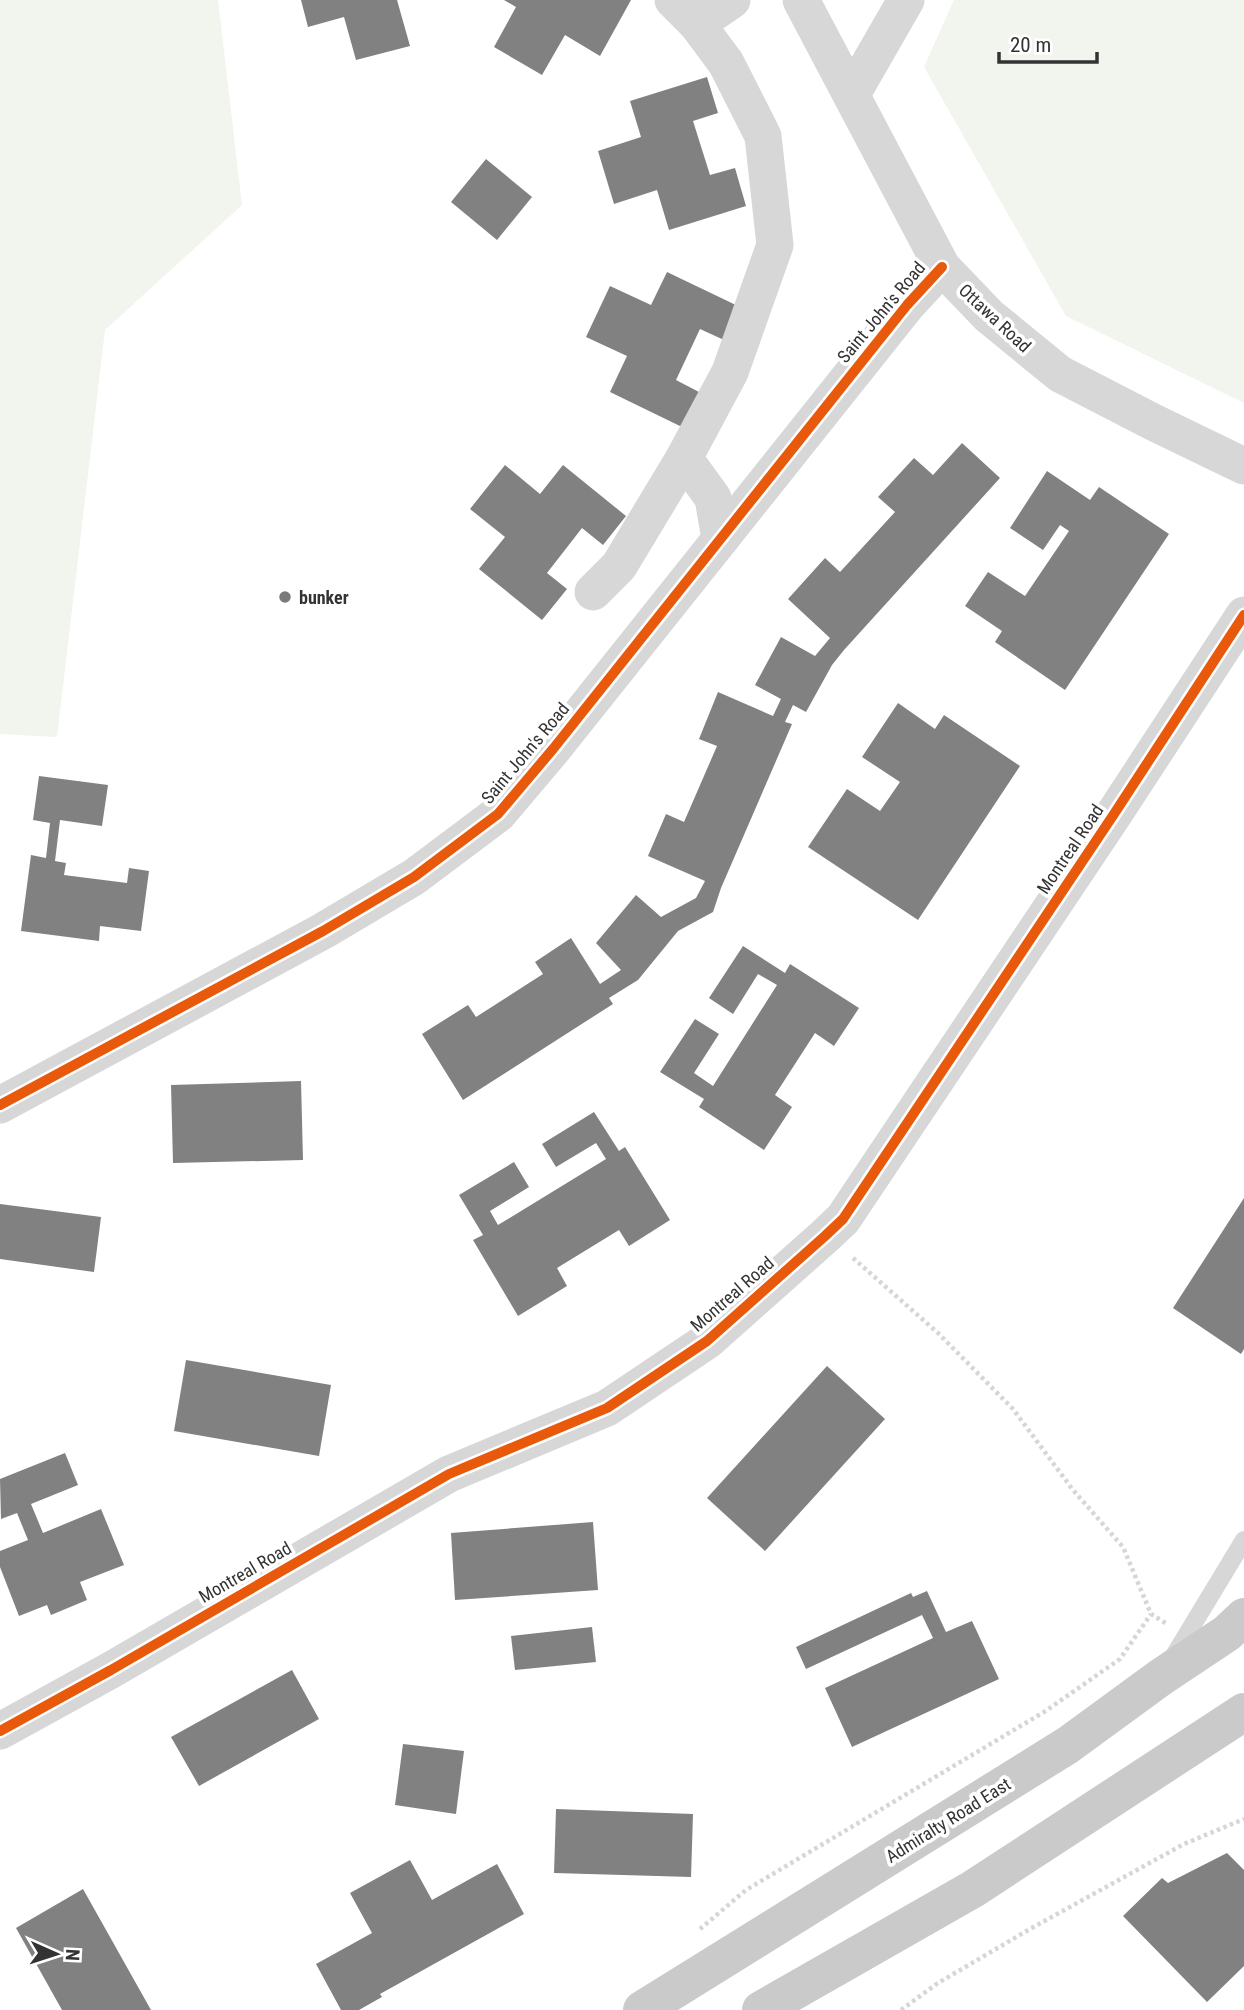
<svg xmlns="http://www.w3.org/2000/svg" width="1244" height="2010" font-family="'Roboto Condensed',sans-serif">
	<rect width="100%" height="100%" fill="#fff"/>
	<g fill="#f1f5ed">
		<path d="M0 0H218L242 205 105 330 57 737 0 734Z"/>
		<path d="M954 0H1244V403L1066 316 924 67Z"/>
	</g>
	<g fill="#818181">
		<path d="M301 0H397L410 46 356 60 344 17 308 27Z"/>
		<path d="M504 0H631L600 56 565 35 542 75 494 47 516 7Z"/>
		<path d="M707 77 718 113 693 121 710 175 735 168 746 206 669 230 657 190 614 204 598 151 641 137 630 101Z"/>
		<path d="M486 159 532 197 497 240 451 202Z"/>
		<path d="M667 272 740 307 724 340 700 329 676 380 699 392 682 427 610 392 627 356 586 337 610 286 651 305Z"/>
		<path d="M962 443 1000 478 844 650 832 665 806 712 793 705 785 722 792 724 721 888 713 912 678 931 638 980 609 998 613 1004 463 1100 422 1034 468 1005 476 1017 543 974 535 962 571 938 600 984 621 970 596 943 636 895 661 917 696 898 705 881 648 856 666 814 684 822 717 746 699 739 718 692 773 716 781 699 755 685 781 637 815 656 830 638 788 599 825 558 840 572 895 512 878 497 914 458 933 475Z"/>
		<path d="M505 465 540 494 563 465 626 516 603 545 582 528 547 573 567 589 542 620 479 569 505 537 470 509Z"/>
		<path d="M1047 471 1090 500 1099 487 1169 534 1065 690 995 642 1002 631 965 606 988 572 1025 596 1069 531 1060 525 1043 550 1010 528Z"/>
		<path d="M898 703 935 729 944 715 1020 766 918 920 808 847 847 789 880 811 900 782 862 757Z"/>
		<path d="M39 776 108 785 102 826 60 820 55 861 66 863 64 875 127 883 129 868 149 871 141 931 100 926 99 941 21 931 31 855 46 858 50 823 33 820Z"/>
		<path d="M743 946 785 973 790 964 859 1008 834 1046 815 1033 775 1095 792 1107 764 1150 699 1107 704 1099 660 1072 695 1019 719 1034 694 1073 713 1086 777 985 758 974 733 1014 709 998Z"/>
		<path d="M301 1081 303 1160 173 1163 171 1085Z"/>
		<path d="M594 1112 619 1151 625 1147 670 1220 629 1246 619 1230 557 1268 567 1286 518 1316 473 1240 483 1235 459 1195 514 1162 529 1187 490 1211 498 1225 606 1159 596 1143 556 1167 542 1144Z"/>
		<path d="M1244 1198V1349L1241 1354 1173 1308Z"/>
		<path d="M0 1204 101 1217 94 1272 0 1259Z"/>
		<path d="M186 1360 331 1385 319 1456 174 1431Z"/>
		<path d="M827 1366 885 1419 765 1551 707 1498Z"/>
		<path d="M65 1453 78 1485 31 1504 43 1533 101 1509 124 1565 80 1582 87 1600 51 1615 47 1605 19 1616 0 1567V1551L28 1540 17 1513 1 1519 0 1479Z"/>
		<path d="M593 1522 598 1590 455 1600 451 1533Z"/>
		<path d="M927 1591 946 1632 972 1621 999 1679 852 1747 825 1688 933 1638 922 1615 806 1669 796 1647 911 1593 913 1597Z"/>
		<path d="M592 1627 596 1662 515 1670 511 1636Z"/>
		<path d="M292 1670 319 1719 199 1786 171 1737Z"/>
		<path d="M403 1744 464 1751 456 1814 395 1805Z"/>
		<path d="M556 1809 693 1814 691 1877 554 1873Z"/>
		<path d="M1227 1853 1244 1870V1966L1207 2002 1123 1916 1162 1878 1168 1883Z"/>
		<path d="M410 1860 432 1900 497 1864 524 1914 380 1994 382 1997 359 2010H341L316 1964 372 1933 350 1893Z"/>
		<path d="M83 1889 151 2010H62L16 1928Z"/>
	</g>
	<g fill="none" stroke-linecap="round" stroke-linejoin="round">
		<g stroke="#d6d6d6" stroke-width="4.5" stroke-dasharray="3.5 3.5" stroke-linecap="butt">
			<path d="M853 1258 938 1333 1013 1409 1073 1490 1123 1547 1151 1614 1167 1624"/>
			<path d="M700 1929 746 1890 1044 1712 1120 1659 1151 1614"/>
			<path d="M901 2010 938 1983 1030 1929 1184 1844 1244 1819"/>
		</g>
		<path stroke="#d7d7d7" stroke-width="18" d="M1172 1659 1244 1540"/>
		<g stroke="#d7d7d7" stroke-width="37">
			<path d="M801 0 942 267 989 316 1060 374 1153 422 1244 466"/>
			<path d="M697 24 732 0"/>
			<path d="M852 94 906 0"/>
			<path d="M684 458 713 498 720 539"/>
			<path d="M593 592 619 566 684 458 730 372 775 245 763 136 726 63 697 24 673 0"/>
			<path d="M0 1105 323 931 414 877 498 814 553 749 907 305 942 267"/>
			<path d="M0 1731 111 1670 449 1474 607 1408 707 1341 825 1236 843 1219 1114 814 1244 615"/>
		</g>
		<g stroke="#cacaca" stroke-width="38">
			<path d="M642 2010 1068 1745 1161 1677 1227 1633 1244 1617"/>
			<path d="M761 2010 973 1889 1244 1712"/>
		</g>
		<g stroke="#fff" stroke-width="15">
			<g id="cycleway">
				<path d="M0 1105 323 931 414 877 498 814 553 749 907 305 942 267"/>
				<path d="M0 1731 111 1670 449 1474 607 1408 707 1341 825 1236 843 1219 1114 814 1244 615"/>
			</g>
		</g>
		<use href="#cycleway" stroke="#e8590c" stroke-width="10"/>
	</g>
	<circle fill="#7a7a7a" stroke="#fff" stroke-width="2.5" cx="285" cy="597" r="7"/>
	<g text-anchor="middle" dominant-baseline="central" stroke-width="7" stroke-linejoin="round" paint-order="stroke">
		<g font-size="18" fill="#333" stroke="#fff">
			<text transform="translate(881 312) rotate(-50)">Saint John's Road</text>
			<text transform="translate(995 318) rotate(43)">Ottawa Road</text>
			<text transform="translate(525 753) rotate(-50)">Saint John's Road</text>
			<text transform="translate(1070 849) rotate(-56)">Montreal Road</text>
			<text transform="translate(732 1294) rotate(-41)">Montreal Road</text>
			<text transform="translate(245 1572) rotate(-30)">Montreal Road</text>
			<text transform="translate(948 1820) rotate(-32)">Admiralty Road East</text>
		</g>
		<g font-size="18" font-weight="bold" fill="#333" stroke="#fff" text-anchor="start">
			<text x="299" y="597">bunker</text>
		</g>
	</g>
	<g transform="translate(56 1954) rotate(93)" stroke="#ffffff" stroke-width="5" paint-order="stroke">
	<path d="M0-5L12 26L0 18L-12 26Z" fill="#333333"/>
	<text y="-10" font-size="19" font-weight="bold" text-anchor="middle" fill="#333333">N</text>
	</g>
	<path d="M999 52v10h98v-10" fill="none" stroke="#333333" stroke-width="3.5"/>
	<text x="1010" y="52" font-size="21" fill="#333333" stroke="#ffffff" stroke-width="5" paint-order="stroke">20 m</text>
</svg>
